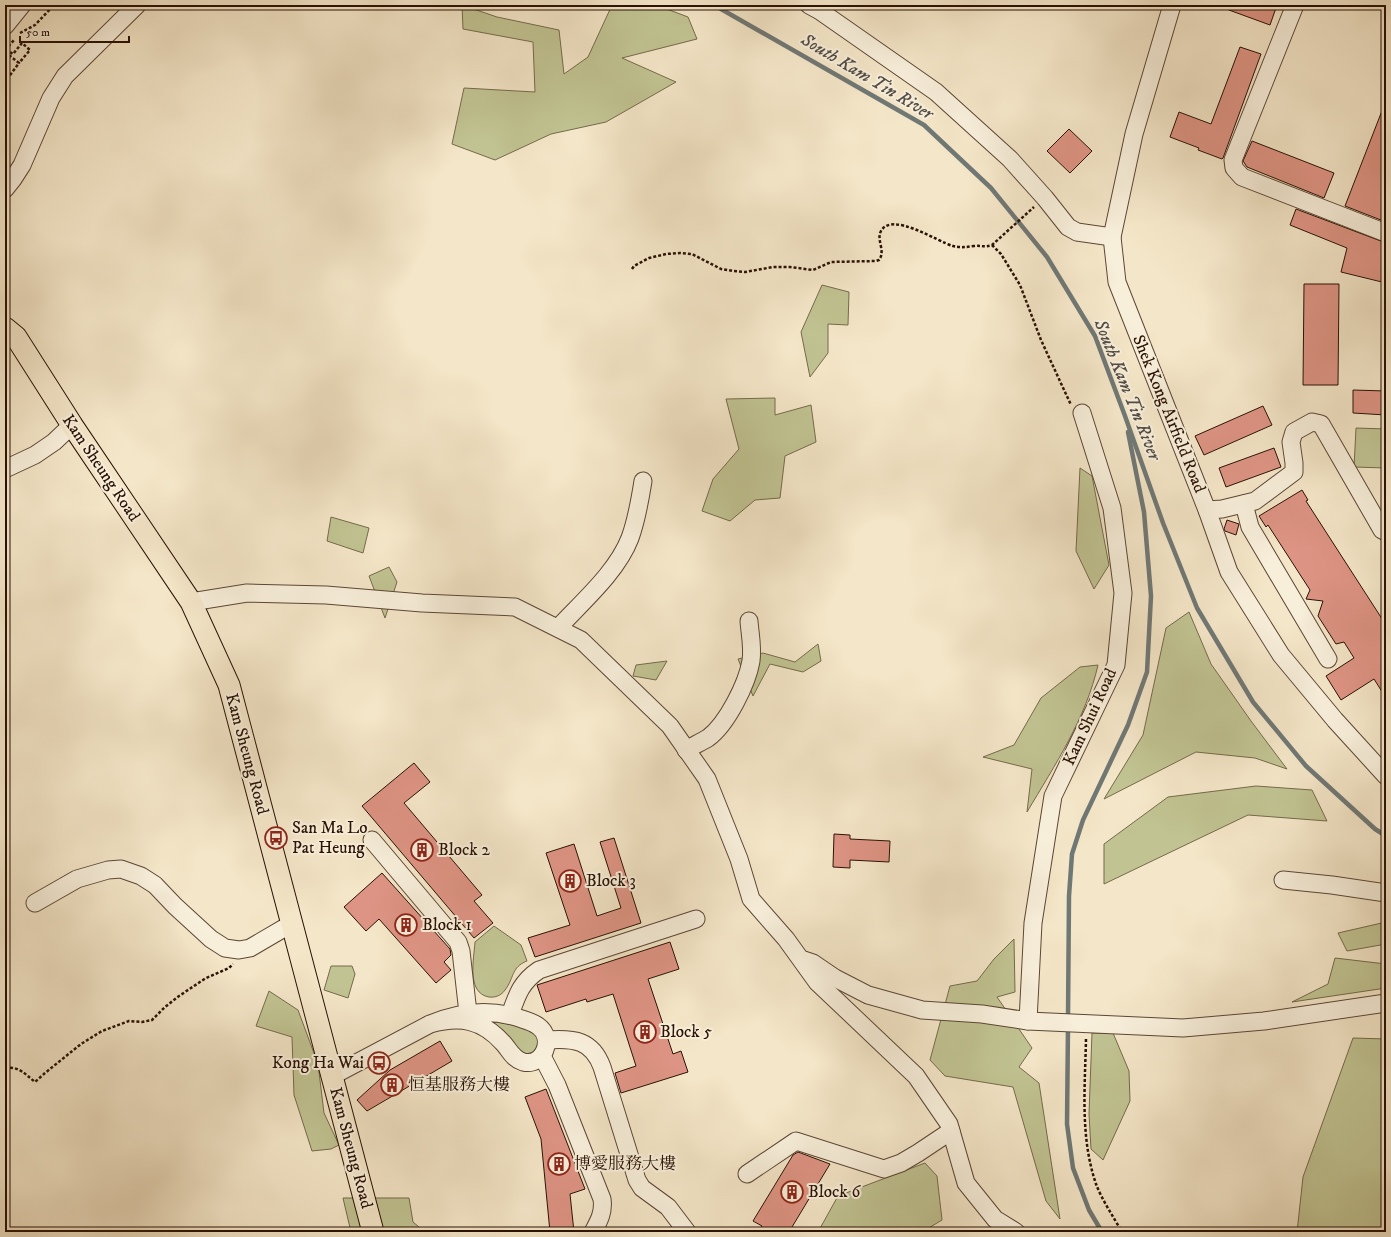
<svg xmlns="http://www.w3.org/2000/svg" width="1391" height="1237" font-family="'IM FELL DW Pica','Noto Serif TC',serif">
	<rect width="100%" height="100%" fill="#f4e6c8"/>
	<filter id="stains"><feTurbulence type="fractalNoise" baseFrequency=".005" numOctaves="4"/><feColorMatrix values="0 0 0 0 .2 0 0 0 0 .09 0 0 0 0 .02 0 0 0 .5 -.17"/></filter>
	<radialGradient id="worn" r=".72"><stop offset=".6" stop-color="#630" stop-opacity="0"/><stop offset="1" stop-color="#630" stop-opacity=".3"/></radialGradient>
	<g fill="#c1c392" stroke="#756a4b">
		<path d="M462 5 497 17 559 30 564 74 588 57 612 5H656L688 17 697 39 622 58 676 82 606 122 551 134 495 160 452 144 464 88 535 92 533 42 463 29Z"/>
		<path d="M822 285 849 292 848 325 828 324V353L810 377 801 332Z"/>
		<path d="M775 398V415L811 405 816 442 785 456 780 498 755 500 730 521 702 511 713 479 739 449 726 399Z"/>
		<path d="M1356 428 1386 429V468L1354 467Z"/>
		<path d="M1080 468 1092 476 1109 565 1094 589 1076 551Z"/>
		<path d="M331 517 369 528 363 553 327 541Z"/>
		<path d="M389 567 397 582 385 618 369 576Z"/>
		<path d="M1189 612 1211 664 1251 721 1287 769 1255 758 1196 752 1104 799 1143 735 1166 628Z"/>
		<path d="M818 644 821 661 803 672 770 664 753 696 738 659 763 653 795 662Z"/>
		<path d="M667 661 656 680 633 676 636 665Z"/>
		<path d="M1098 665C1086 718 1055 765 1027 812L1032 769 983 757 1014 745 1041 698 1080 667Z"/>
		<path d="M1256 786 1312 790 1327 821 1248 815 1104 884V844L1168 797Z"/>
		<path d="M1386 922V944L1347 951 1338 933Z"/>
		<path d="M494 926 521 945 527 961C511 967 514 979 505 990 502 995 495 998 489 997 466 993 474 959 475 942Z"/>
		<path d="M1014 939 1015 992 997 997 1032 1048 1019 1067 1039 1083 1060 1219 1046 1201 1013 1087 945 1076 930 1060 950 986 977 981 994 959Z"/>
		<path d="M1335 958 1386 964V988L1292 1002 1328 984Z"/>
		<path d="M331 966H352L355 974 348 998 324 990Z"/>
		<path d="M269 991 298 1010 318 1064 324 1113 339 1145 331 1149 312 1151 294 1095 292 1037 256 1026Z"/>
		<path d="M489 1021C503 1023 521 1025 533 1033 545 1041 534 1059 522 1052 518 1050 515 1044 512 1040 506 1032 498 1026 489 1021Z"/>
		<path d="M1092 1033H1113L1129 1071 1130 1101 1103 1160 1091 1149 1089 1114Z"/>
		<path d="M1353 1038 1386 1039V1232H1297L1303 1177Z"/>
		<path d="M925 1163 937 1176 942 1220 922 1232H818L838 1196Z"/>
		<path d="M343 1198H409L413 1222 425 1232H351Z"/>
	</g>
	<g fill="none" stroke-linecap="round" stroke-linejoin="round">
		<g stroke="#707875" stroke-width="4.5">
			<path d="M714 5 924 125 991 188 1047 257 1095 336 1125 416 1163 523 1197 608 1253 702 1306 766 1375 829 1386 836"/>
			<path d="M1068 1019 1069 896 1072 854 1083 820 1128 725 1147 672 1151 596 1144 512 1128 432"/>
			<path d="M1068 1026 1067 1124 1073 1168 1089 1210 1102 1232"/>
		</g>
	</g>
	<g fill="#de9484" stroke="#291104">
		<path d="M1218 5H1277L1270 25 1218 6Z"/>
		<path d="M1240 47 1261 54 1223 158 1222 159 1198 150 1199 148 1170 137 1179 112 1211 124Z"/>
		<path d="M1385 103H1386V222L1345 206Z"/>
		<path d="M1069 129 1092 151 1070 173 1047 151Z"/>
		<path d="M1252 141 1334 173 1324 198 1247 167 1243 161Z"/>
		<path d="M1296 209 1386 243V283L1341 272 1347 248 1290 225Z"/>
		<path d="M1304 284H1339L1338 385H1303Z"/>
		<path d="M1353 390 1386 391V415L1353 413Z"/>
		<path d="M1263 406 1272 425 1204 455 1195 436Z"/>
		<path d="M1274 448 1281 467 1226 487 1219 468Z"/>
		<path d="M1302 490 1308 500 1306 501 1386 625V698L1374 679 1341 700 1326 676 1354 658 1344 642 1336 644 1318 616 1323 601 1306 599 1310 590 1268 525 1266 527 1259 516Z"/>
		<path d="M1227 520 1239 524 1236 535 1225 531 1224 529Z"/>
		<path d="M414 763 430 782 404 803 482 895 474 901 493 923 474 938 362 806Z"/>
		<path d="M834 834 850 835V839L890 841 889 862 850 860V868L833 867Z"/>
		<path d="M614 838 641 923 535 957 528 938 570 925 546 853 574 844 597 916 621 908 600 842Z"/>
		<path d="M382 873 450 949 451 955 444 962 451 970 436 983 379 919 366 931 344 907Z"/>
		<path d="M670 942 679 969 648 979 673 1054 681 1051 688 1072 621 1093 615 1073 636 1066 613 994 587 1002 586 999 546 1012 537 985Z"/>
		<path d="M440 1041 452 1061 367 1111 357 1100 390 1070Z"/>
		<path d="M546 1089 585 1189 570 1194 574 1232H550L541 1139 525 1097Z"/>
		<path d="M798 1152 830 1164 789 1232H759L762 1226 753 1221 793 1155Z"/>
	</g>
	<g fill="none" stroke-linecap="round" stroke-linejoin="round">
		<g stroke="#5c4635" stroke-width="19">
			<g id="minor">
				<path d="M809 5 820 11 936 92 1010 159 1045 198 1068 227 1077 232 1112 237"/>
				<path d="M1172 5 1134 134 1112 237 1117 282 1207 510 1229 572 1281 655 1335 720 1386 776"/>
				<path d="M1295 5 1233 160 1234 168 1242 177 1386 233"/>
				<path d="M5 26 22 5"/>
				<path d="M5 189 13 179 22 165 51 98 65 76 137 5"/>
				<path d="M5 469 35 455 54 442 72 425"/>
				<path d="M1244 504 1250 527 1328 659"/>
				<path d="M1207 510 1222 509 1255 501 1294 472V463L1291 442 1294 432 1312 422 1321 424 1382 530 1386 532"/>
				<path d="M191 602 247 593 326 595 422 603 515 607 581 640 670 726 707 779 739 859 751 899 786 939 817 982 916 1076 949 1124 966 1183 995 1219 1016 1232"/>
				<path d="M558 628C582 602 617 572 630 538 637 519 640 500 643 481"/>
				<path d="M686 750C693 746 701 742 708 738 727 724 747 684 751 661 753 648 750 634 749 621"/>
				<path d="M372 840 458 942 461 951 468 1013"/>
				<path d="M1283 880 1332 885 1386 893"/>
				<path d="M35 903 77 879 108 870 121 869 141 876 155 885 175 906 211 939 225 948 239 950 250 948 291 924"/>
				<path d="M804 960 813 963 835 978 868 995 922 1010 982 1014 1028 1021 1183 1028 1264 1021 1386 1003"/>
				<path d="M510 1015C517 995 521 982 539 970L696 919"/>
				<path d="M1028 1021 1033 923 1053 796 1116 665 1123 593 1112 508 1082 413"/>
				<path d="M547 1040C574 1038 592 1040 602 1067L637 1180 642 1188 668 1207 687 1232"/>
				<path d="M542 1056 557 1085 602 1199C604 1212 599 1221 593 1232"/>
				<path d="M332 1076 430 1024C459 1012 488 1008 519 1018 525 1020 533 1022 538 1026 555 1038 544 1067 523 1062 513 1059 510 1051 504 1044 482 1019 460 1016 430 1024"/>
				<path d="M747 1174 796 1141 884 1169 901 1163 918 1153 951 1131"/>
			</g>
		</g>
		<g stroke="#291104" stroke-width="23">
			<path id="major" d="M5 328 16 337 72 425 191 602 229 685 373 1232"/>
		</g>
		<g stroke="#291104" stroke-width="2.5" stroke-dasharray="3 2" stroke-linecap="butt">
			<path d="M20 33 35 25 54 5"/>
			<path d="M6 49 13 54 22 43 30 50 19 63"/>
			<path d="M5 50 15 39"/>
			<path d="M5 52 19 63 5 82"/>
			<path d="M992 245 1001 254 1020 285 1041 340 1071 405"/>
			<path d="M632 269 634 266 649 258 666 254 680 253 692 254 721 269 733 271 745 272 773 267H790L813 270 831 262 876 261 879 260C886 251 876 240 881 231 892 211 938 242 953 246 961 248 966 247 974 246 982 245 984 248 992 245L1034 207"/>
			<path d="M1086 1039C1085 1088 1080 1137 1096 1184 1101 1198 1114 1218 1122 1232"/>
			<path d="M5 1068C19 1066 25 1074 35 1082L45 1073 81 1044 102 1031 129 1021 142 1022 152 1020 165 1007 179 996 206 978 229 968 233 964"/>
		</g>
		<use href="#minor" stroke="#f8efdb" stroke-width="17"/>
		<use href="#major" stroke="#f4e6c8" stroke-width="21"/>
	</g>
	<defs>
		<g id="bus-ring" transform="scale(1.15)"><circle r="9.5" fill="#f8efdb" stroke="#8f2418" stroke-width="1.5"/><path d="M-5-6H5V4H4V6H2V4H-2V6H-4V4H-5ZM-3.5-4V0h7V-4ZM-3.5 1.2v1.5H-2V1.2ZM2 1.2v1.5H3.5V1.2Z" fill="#8f2418"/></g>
		<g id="building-ring" transform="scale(1.15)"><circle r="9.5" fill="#f8efdb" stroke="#8f2418" stroke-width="1.5"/><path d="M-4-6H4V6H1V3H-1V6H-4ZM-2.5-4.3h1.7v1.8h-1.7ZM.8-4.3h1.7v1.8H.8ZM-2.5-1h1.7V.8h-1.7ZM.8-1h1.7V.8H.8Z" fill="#8f2418"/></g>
	</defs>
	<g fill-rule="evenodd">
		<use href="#bus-ring" x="276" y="838"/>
		<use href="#building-ring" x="422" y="850"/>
		<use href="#building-ring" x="570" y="881"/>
		<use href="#building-ring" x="406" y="925"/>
		<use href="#building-ring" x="645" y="1032"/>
		<use href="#bus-ring" x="379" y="1063"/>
		<use href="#building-ring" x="392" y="1085"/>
		<use href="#building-ring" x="559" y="1164"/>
		<use href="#building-ring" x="792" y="1192"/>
	</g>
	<g text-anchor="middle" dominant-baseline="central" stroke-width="4" stroke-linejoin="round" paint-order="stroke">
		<g font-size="17" fill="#291104" stroke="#f8efdb">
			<text transform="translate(1169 414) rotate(68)">Shek Kong Airfield Road</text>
			<text transform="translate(101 468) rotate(56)">Kam Sheung Road</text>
			<text transform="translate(1090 717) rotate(-65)">Kam Shui Road</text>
			<text transform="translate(247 754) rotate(75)">Kam Sheung Road</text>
			<text transform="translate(351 1148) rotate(75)">Kam Sheung Road</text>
		</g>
		<g font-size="17" fill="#291104" stroke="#f8efdb" text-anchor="start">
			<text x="292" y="828">San Ma Lo<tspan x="292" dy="20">Pat Heung</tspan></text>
			<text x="438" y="850">Block 2</text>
			<text x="586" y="881">Block 3</text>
			<text x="422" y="925">Block 1</text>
			<text x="660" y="1032">Block 5</text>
			<text x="364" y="1063" text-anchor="end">Kong Ha Wai</text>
			<text x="408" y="1085">恒基服務大樓</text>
			<text x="574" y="1164">博愛服務大樓</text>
			<text x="808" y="1192">Block 6</text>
		</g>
		<g font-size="18" font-style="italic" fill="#534d46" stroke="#f8efdb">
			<text transform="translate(867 77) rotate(31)">South Kam Tin River</text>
			<text transform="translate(1127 390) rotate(68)">South Kam Tin River</text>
		</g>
	</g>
	<rect width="1391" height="1237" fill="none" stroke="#f4e6c8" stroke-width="20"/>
	<rect x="6" y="6" width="1379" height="1225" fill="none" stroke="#291104" stroke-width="2"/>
	<rect x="10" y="10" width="1371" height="1217" fill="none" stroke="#291104"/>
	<path d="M20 36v6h109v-6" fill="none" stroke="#291104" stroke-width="2"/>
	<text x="26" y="36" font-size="12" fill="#291104" stroke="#f8efdb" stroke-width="3" paint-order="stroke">50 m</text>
	<rect width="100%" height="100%" filter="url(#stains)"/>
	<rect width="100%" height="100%" fill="url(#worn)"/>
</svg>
